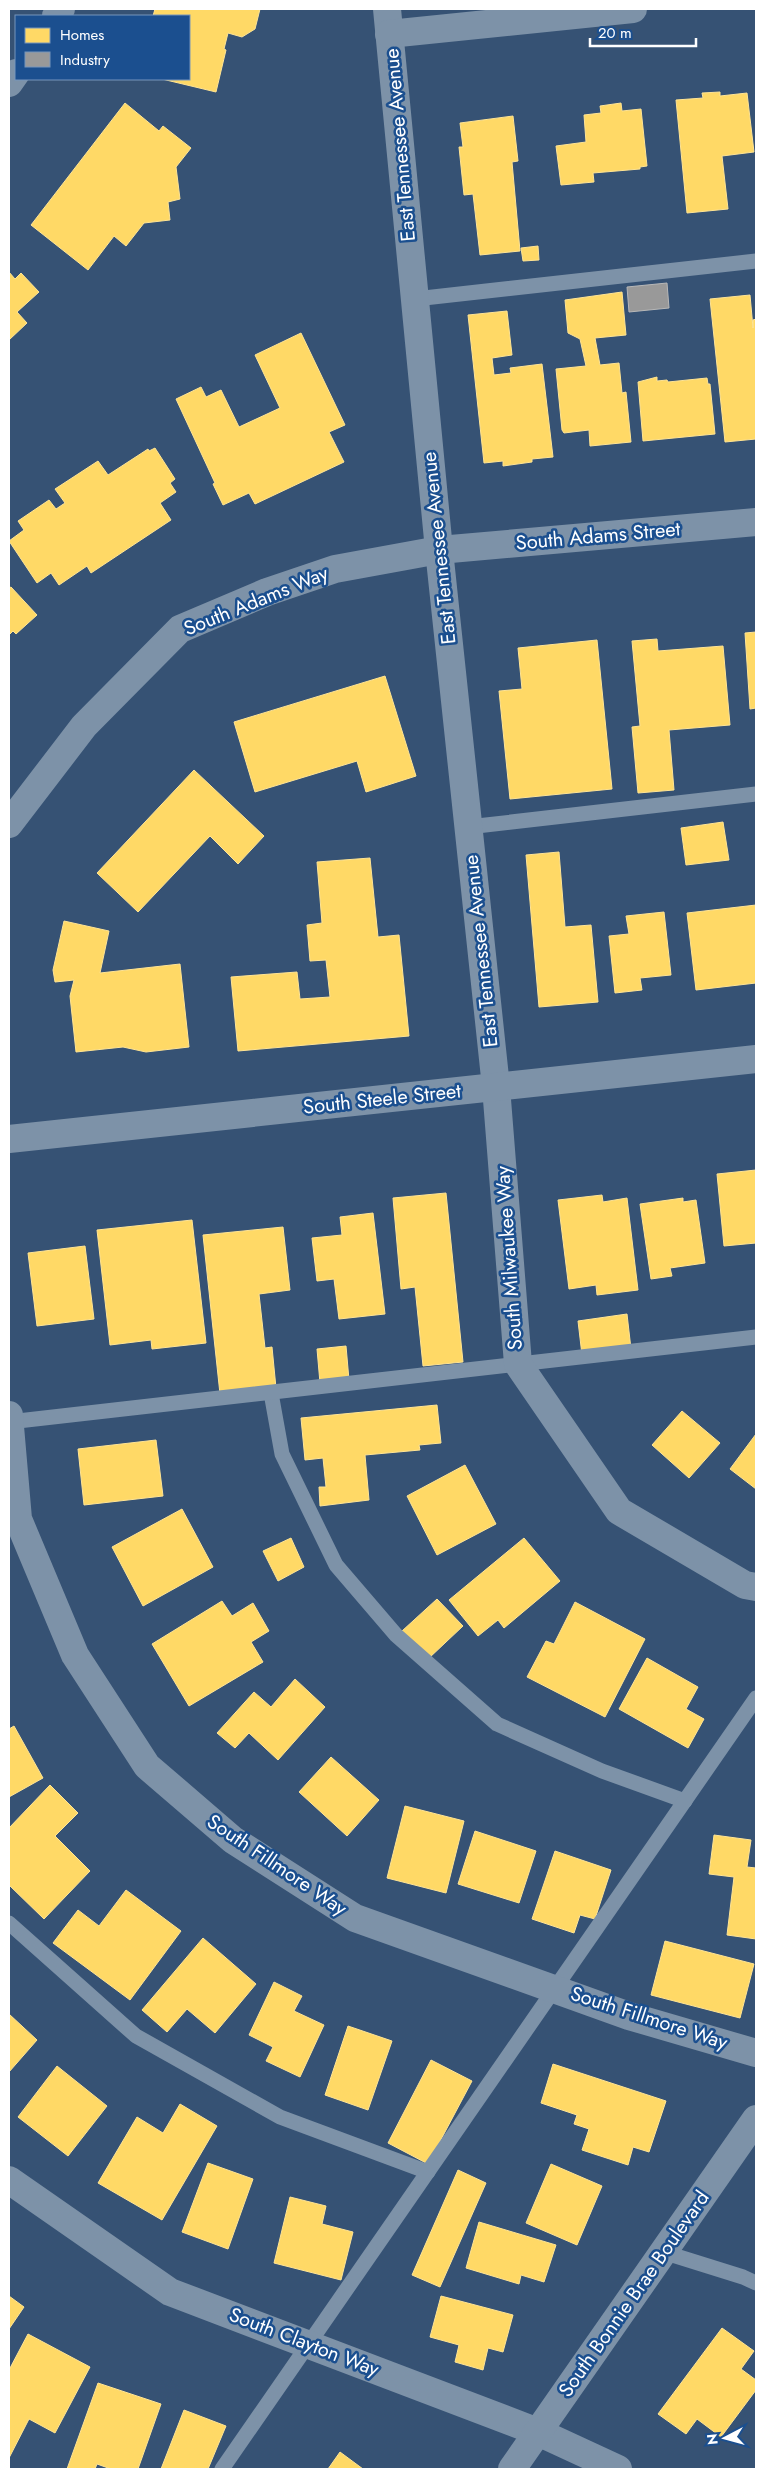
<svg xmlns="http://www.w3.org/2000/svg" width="765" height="2478" font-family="Jost,sans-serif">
	<rect width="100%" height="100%" fill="#365274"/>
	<g fill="#ffd966" stroke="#ffe494">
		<path d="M155 9H260L255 29 242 37 228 33 224 49 226 50 216 92 162 79H189V16H153Z"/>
		<path d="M720 92V96L747 93 754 152 722 156 728 209 687 213 676 100 703 98 702 93Z"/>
		<path d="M125 103 159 131 163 126 191 148 176 167 180 199 168 202 170 220 144 223 126 246 114 236 88 270 31 225Z"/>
		<path d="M621 103 622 111 641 109 647 166 640 167V169L593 173 594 182 561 185 556 146 586 142 584 115 601 113 600 106Z"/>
		<path d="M513 116 518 161 512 162 520 251 480 255 473 194 464 195 459 147H463L460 123Z"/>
		<path d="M538 246 539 260 523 261 521 248Z"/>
		<path d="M9 272 15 279 21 273 39 292 17 312 27 323 9 340Z"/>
		<path d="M622 292 626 335 595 338 600 365 619 363 622 393 626 392 631 442 590 446 589 430 564 433 562 430 556 369 586 366 580 339 568 333 565 300Z"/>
		<path d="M750 295 753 328V320L756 319V439L725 442 710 299Z"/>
		<path d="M507 311 512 355 492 358 494 375 511 373 510 368 542 364 553 457 532 459V462L503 466V461L484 463 468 315Z"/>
		<path d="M301 333 345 425 329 432 344 462 255 504 249 493 223 505 213 484 215 483 176 399 201 387 206 397 221 390 239 427 280 408 255 355Z"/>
		<path d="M657 377V381L667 380 668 382 707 378 708 384H710L715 434 643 441 638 382Z"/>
		<path d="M155 448 175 479 170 483 176 492 160 503 171 520 91 573 87 566 59 585 51 573 37 583 9 541 24 530 18 521 49 500 56 509 65 503 55 489 98 461 108 475 148 449 149 451Z"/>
		<path d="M11 587 37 615 16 634 13 631 9 635V588Z"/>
		<path d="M756 632V708L750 709 745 633Z"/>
		<path d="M657 639 658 651 723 646 730 725 669 730 674 790 638 793 632 727 640 726 632 641Z"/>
		<path d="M597 640 612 789 510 799 499 691 522 689 518 648Z"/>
		<path d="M385 676 416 776 366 792 357 761 255 792 234 722Z"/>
		<path d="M194 770 264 836 238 864 210 836 138 912 97 873Z"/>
		<path d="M723 822 729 860 686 865 681 828Z"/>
		<path d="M559 852 565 927 591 925 598 1002 539 1007 526 855Z"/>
		<path d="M370 858 378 937 399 935 409 1036 238 1051 231 977 297 972 300 999 330 997 326 960 310 961 307 925 322 923 317 862Z"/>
		<path d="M756 905V983L696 990 687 913Z"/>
		<path d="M664 912 671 975 640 978 642 990 615 993 609 936 629 934 626 916Z"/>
		<path d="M64 921 109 931 100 973 180 964 189 1047 146 1052 123 1047 76 1052 70 996 74 980 55 982 53 970Z"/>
		<path d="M756 1170V1243L724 1246 717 1174Z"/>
		<path d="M446 1193 463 1362 423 1366 415 1287 401 1289 393 1198Z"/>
		<path d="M602 1195 603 1202 627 1198 638 1290 597 1295 596 1285 569 1289 558 1200Z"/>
		<path d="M683 1198V1202L696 1200 705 1263 670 1268 672 1276 651 1279 640 1204Z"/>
		<path d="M373 1213 385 1314 339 1319 334 1279 317 1281 312 1238 342 1235 340 1217Z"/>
		<path d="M192 1220 206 1343 152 1349 151 1340 110 1345 97 1230Z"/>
		<path d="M283 1227 290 1290 259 1294 265 1348 272 1347 276 1388 220 1394 203 1235Z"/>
		<path d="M85 1246 94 1319 37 1326 28 1253Z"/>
		<path d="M627 1314 631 1349 582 1355 578 1321Z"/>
		<path d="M346 1346 349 1380 320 1383 317 1349Z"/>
		<path d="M437 1405 441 1443 419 1445 420 1450 365 1455 369 1500 320 1506 319 1487H326L323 1458 305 1460 301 1418Z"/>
		<path d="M682 1411 720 1443 689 1478 652 1445Z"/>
		<path d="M756 1434V1489L730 1469Z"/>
		<path d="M156 1440 163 1496 84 1505 78 1449Z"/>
		<path d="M465 1465 496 1524 437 1555 407 1496Z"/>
		<path d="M182 1509 213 1567 143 1606 112 1547Z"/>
		<path d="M291 1538 304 1567 278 1581 263 1551Z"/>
		<path d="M524 1538 560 1581 504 1628 498 1620 478 1636 449 1600Z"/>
		<path d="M437 1599 463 1626 428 1659 402 1631Z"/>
		<path d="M222 1601 232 1616 253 1603 269 1631 251 1642 263 1662 189 1706 152 1644Z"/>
		<path d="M575 1602 645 1639 605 1717 527 1677 546 1641 554 1644Z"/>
		<path d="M647 1658 698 1687 686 1709 704 1719 688 1748 619 1709Z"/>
		<path d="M295 1679 325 1707 278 1760 249 1733 235 1748 217 1733 254 1692 271 1707Z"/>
		<path d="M14 1726 43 1778 9 1797V1729Z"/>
		<path d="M331 1757 379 1800 347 1836 299 1792Z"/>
		<path d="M50 1785 78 1813 55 1836 90 1871 44 1919 9 1885V1828Z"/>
		<path d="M405 1806 464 1821 446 1893 387 1878Z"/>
		<path d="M475 1831 536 1851 519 1903 458 1884Z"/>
		<path d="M714 1835 751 1840 747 1867 756 1868V1939L727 1935 734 1877 709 1874Z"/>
		<path d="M555 1851 611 1870 595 1919 580 1915 574 1933 532 1919Z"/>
		<path d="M126 1890 181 1931 130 2000 53 1943 78 1910 99 1926Z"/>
		<path d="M203 1938 256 1984 215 2033 187 2009 167 2032 142 2010Z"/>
		<path d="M665 1941 754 1964 740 2018 651 1995Z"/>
		<path d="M274 1982 302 1996 294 2011 324 2025 300 2077 266 2061 273 2047 249 2035Z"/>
		<path d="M9 2014 37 2040 9 2072Z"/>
		<path d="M348 2026 392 2041 368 2110 325 2095Z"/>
		<path d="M431 2060 472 2081 428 2164 388 2143Z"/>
		<path d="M553 2064 666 2101 649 2152 633 2147 628 2165 582 2150 589 2129 574 2124 577 2115 541 2103Z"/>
		<path d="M57 2066 107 2106 68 2156 18 2117Z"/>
		<path d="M180 2104 217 2126 162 2220 98 2183 137 2117 163 2133Z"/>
		<path d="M208 2163 253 2179 228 2249 182 2232Z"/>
		<path d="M551 2164 602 2186 577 2245 526 2223Z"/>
		<path d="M458 2170 486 2183 440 2287 412 2275Z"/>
		<path d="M290 2197 326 2206 322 2224 353 2232 341 2280 274 2263Z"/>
		<path d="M479 2222 556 2245 544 2282 521 2275 519 2284 466 2268Z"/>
		<path d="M9 2296 24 2307 9 2329Z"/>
		<path d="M441 2296 513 2315 503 2352 488 2348 483 2370 455 2362 459 2345 430 2337Z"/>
		<path d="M722 2328 754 2351 741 2369 756 2380V2390L721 2437 697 2419 686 2434 658 2414Z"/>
		<path d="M28 2334 90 2367 55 2433 29 2419 9 2458V2370Z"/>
		<path d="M98 2383 161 2404 138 2469H111L97 2464 95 2469H67Z"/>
		<path d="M184 2410 226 2426 208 2469H161Z"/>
		<path d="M340 2452 363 2469H328Z"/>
	</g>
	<path fill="#999" stroke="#b8b8b8" d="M667 283 669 308 629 312 627 287Z"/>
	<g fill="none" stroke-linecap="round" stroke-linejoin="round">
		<g stroke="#7d92a8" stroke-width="15">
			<path d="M415 299 756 261"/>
			<path d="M468 827 756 794"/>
			<path d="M271 1393 282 1454 336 1565 396 1635 497 1724 602 1771 685 1801"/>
			<path d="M9 1422 756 1337"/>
			<path d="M9 1923 136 2036 280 2117 428 2172"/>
			<path d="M663 2252 743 2277 756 2283"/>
			<path d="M222 2469 756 1698"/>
		</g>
		<g stroke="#7d92a8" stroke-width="28">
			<path d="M387 9 439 550 496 1087 518 1364 619 1511 745 1585 756 1587"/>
			<path d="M56 16 61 9"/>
			<path d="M389 34 633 9"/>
			<path d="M9 83 16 73"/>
			<path d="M9 824 84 726 180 629 267 592 335 569 439 550 756 522"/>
			<path d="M9 1139 756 1059"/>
			<path d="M9 1415 18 1519 75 1655 147 1766 233 1840 355 1918 629 2016 756 2053"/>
			<path d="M9 2180 170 2292 538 2432 618 2469"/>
		</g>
		<path stroke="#7d92a8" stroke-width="28" d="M512 2469 756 2119"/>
	</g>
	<g text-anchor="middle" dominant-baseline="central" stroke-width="5" stroke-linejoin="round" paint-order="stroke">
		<g font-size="20" fill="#fff" stroke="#1b4f8f">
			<text transform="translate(400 145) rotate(-95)">East Tennessee Avenue</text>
			<text transform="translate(598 536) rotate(-5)">South Adams Street</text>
			<text transform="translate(439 548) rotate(-96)">East Tennessee Avenue</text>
			<text transform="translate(256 601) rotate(-22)">South Adams Way</text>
			<text transform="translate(481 951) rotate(-96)">East Tennessee Avenue</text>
			<text transform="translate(382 1099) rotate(-6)">South Steele Street</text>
			<text transform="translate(509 1258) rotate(-94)">South Milwaukee Way</text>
			<text transform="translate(277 1865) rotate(34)">South Fillmore Way</text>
			<text transform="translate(649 2018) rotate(18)">South Fillmore Way</text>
			<text transform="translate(634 2294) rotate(-55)">South Bonnie Brae Boulevard</text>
			<text transform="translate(304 2342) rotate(21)">South Clayton Way</text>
		</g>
	</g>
	<rect width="765" height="2478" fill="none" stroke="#ffffff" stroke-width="20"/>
	<rect x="15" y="15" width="175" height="65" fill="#1b4f8f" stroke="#7695bc"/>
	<rect x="25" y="28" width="25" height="15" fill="#ffd966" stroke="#7695bc"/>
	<text x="60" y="40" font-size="15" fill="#ffffff">Homes</text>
	<rect x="25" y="52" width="25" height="15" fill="#999999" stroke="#7695bc"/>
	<text x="60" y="65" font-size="15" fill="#ffffff">Industry</text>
	<g transform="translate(725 2438) rotate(264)" stroke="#1b4f8f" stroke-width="4" paint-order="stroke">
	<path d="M0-4L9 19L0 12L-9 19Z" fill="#ffffff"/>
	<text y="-8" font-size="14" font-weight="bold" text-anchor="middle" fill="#ffffff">N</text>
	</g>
	<path d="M590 38v8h106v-8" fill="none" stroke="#ffffff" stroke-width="2.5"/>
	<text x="598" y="38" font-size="15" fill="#ffffff" stroke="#1b4f8f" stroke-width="4" paint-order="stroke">20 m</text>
</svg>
